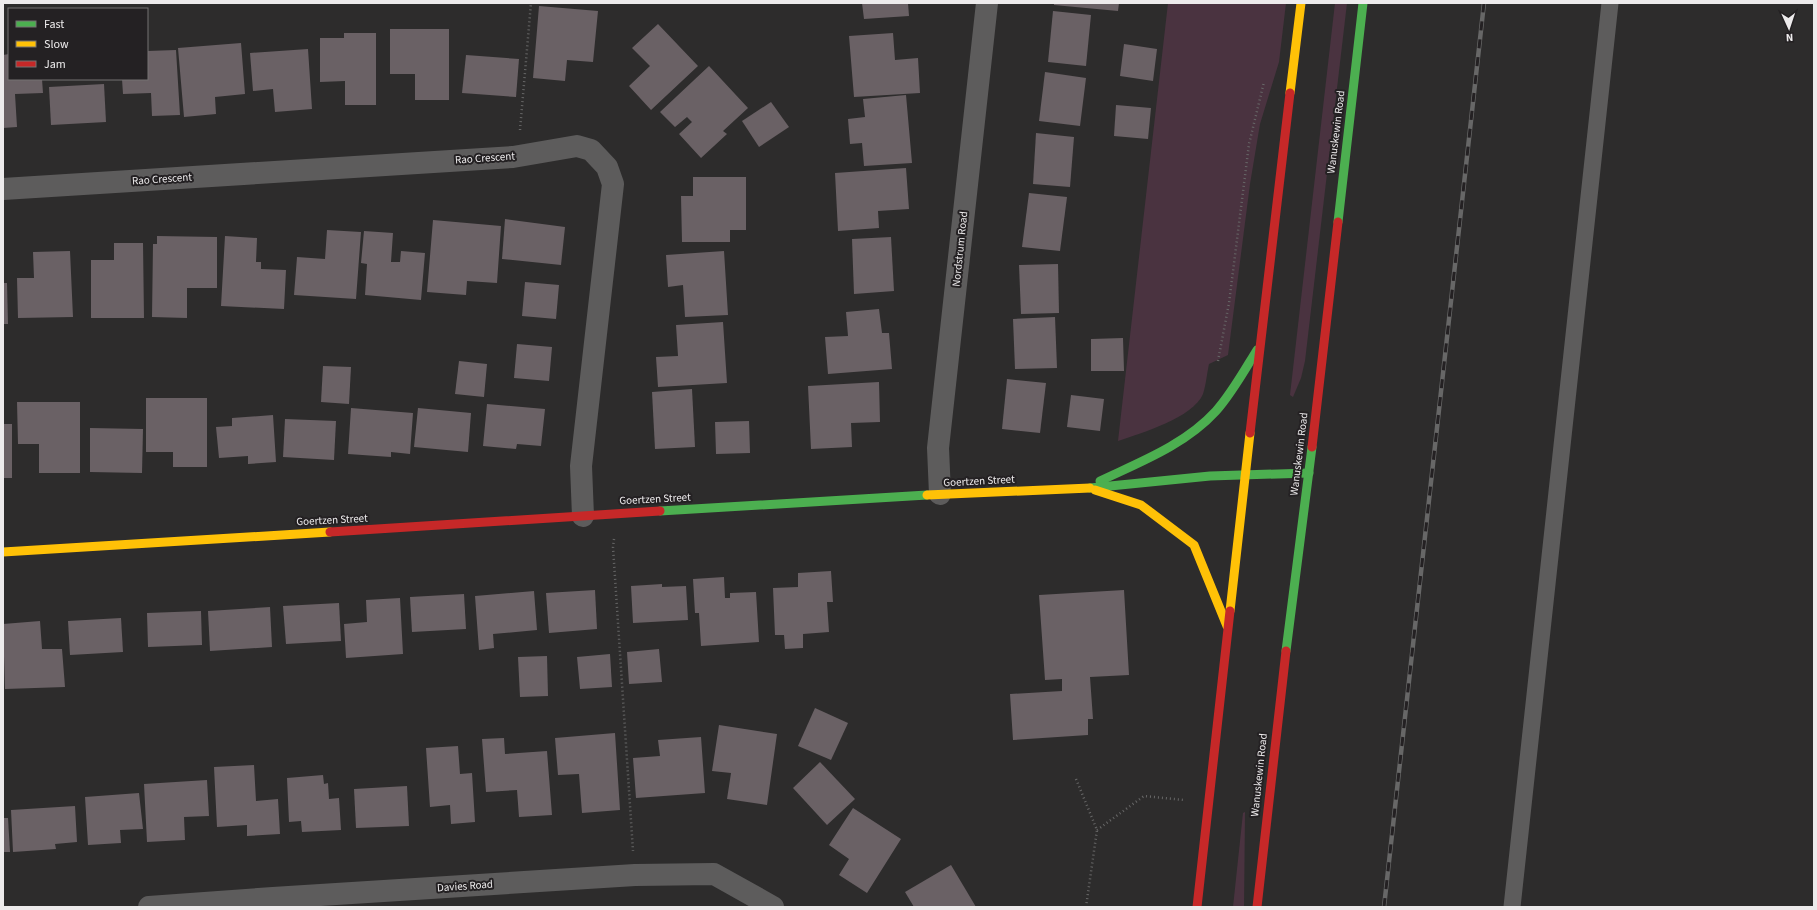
<svg xmlns="http://www.w3.org/2000/svg" width="1817" height="910" font-family="'Source Sans 3',sans-serif">
	<rect width="100%" height="100%" fill="#2d2c2c"/>
	<g fill="#4a3340">
		<path d="M1168 3H1286L1279 62 1260 124 1250 184 1228 355 1209 364C1207 373 1206 385 1203 394 1193 418 1141 433 1118 441Z"/>
		<path d="M1335 3H1347L1305 361 1301 378 1293 397 1290 395Z"/>
		<path d="M1245 812 1244 907H1233L1243 813Z"/>
	</g>
	<g fill="#6a6165">
		<path d="M862 3H908L909 16 864 19Z"/>
		<path d="M1054 3H1119L1118 11 1054 5Z"/>
		<path d="M539 6 598 11 593 62 567 60 565 81 533 78Z"/>
		<path d="M1053 11 1091 15 1086 66 1048 62Z"/>
		<path d="M658 24 698 66 651 110 629 86 650 66 632 48Z"/>
		<path d="M390 29H449V100H415V74H390Z"/>
		<path d="M344 33H376V105H345V81L320 82V38H344Z"/>
		<path d="M893 33 895 60 918 58 920 93 854 97 849 36Z"/>
		<path d="M241 43 245 94 215 97 216 114 184 117 178 48Z"/>
		<path d="M1124 44 1157 49 1153 81 1120 76Z"/>
		<path d="M308 49 312 109 275 112 273 89 253 91 250 53Z"/>
		<path d="M176 50 180 115 152 116 151 93 123 94 122 79H147V51Z"/>
		<path d="M9 54V79H42L43 93 15 94 17 127 3 128V55Z"/>
		<path d="M466 55 519 59 516 97 462 93Z"/>
		<path d="M709 66 748 108 723 131 727 134 701 158 679 134 692 122 687 117 675 127 660 112Z"/>
		<path d="M1045 72 1086 78 1080 126 1039 121Z"/>
		<path d="M104 84 106 122 51 125 49 87Z"/>
		<path d="M906 95 912 163 864 166 862 143 850 144 848 119 865 117 863 99Z"/>
		<path d="M771 102 789 127 759 147 742 121Z"/>
		<path d="M1116 105 1151 108 1148 139 1114 136Z"/>
		<path d="M1036 133 1074 137 1070 187 1033 184Z"/>
		<path d="M906 168 909 209 878 211 879 228 838 231 835 173Z"/>
		<path d="M693 177H746V230H730V242H682L681 196H693Z"/>
		<path d="M1029 193 1067 197 1060 251 1022 247Z"/>
		<path d="M505 219 565 227 561 265 502 259Z"/>
		<path d="M433 220 501 226 497 283 467 281 466 295 427 292Z"/>
		<path d="M327 230 361 232 356 299 294 295 297 257 325 259Z"/>
		<path d="M364 231 393 233 391 262H400L401 251 425 253 421 300 365 295 367 264 361 263Z"/>
		<path d="M157 236 217 237V288H187V318L152 317 153 244H157Z"/>
		<path d="M225 236 257 238 256 262H261V269L286 270 284 309 221 306Z"/>
		<path d="M891 237 894 291 854 294 852 239Z"/>
		<path d="M114 243H143L144 318H91V260H114Z"/>
		<path d="M70 251 73 317 18 318 17 278H34L33 252Z"/>
		<path d="M724 251 728 315 685 317 683 285 668 287 666 255Z"/>
		<path d="M1058 264 1059 313 1021 314 1019 265Z"/>
		<path d="M525 282 559 285 556 319 522 316Z"/>
		<path d="M3 283H7L8 324H3Z"/>
		<path d="M879 309 882 333H889L892 369 828 374 825 337 848 336 846 312Z"/>
		<path d="M1055 317 1057 368 1015 369 1013 319Z"/>
		<path d="M723 322 727 383 658 387 656 357 678 356 676 325Z"/>
		<path d="M1123 338 1124 371H1091V339Z"/>
		<path d="M517 344 552 347 549 381 514 378Z"/>
		<path d="M459 361 487 364 484 397 455 394Z"/>
		<path d="M323 366 351 367 349 404 321 402Z"/>
		<path d="M1007 379 1046 383 1040 433 1002 429Z"/>
		<path d="M879 382 880 422 851 423 852 447 811 449 808 386Z"/>
		<path d="M692 389 695 447 655 449 652 392Z"/>
		<path d="M1071 395 1104 399 1100 431 1067 427Z"/>
		<path d="M146 398H207V467H173V452H146Z"/>
		<path d="M17 402H80V473H39V444H18Z"/>
		<path d="M487 404 545 409 541 446 517 444 516 449 483 446Z"/>
		<path d="M351 408 413 413 410 454 391 452V457L348 454Z"/>
		<path d="M418 408 471 413 468 452 414 447Z"/>
		<path d="M273 415 276 462 248 464V456L219 458 216 427 232 426V418Z"/>
		<path d="M285 419 336 421 334 460 283 457Z"/>
		<path d="M749 421 750 453 716 454 715 422Z"/>
		<rect x="3" y="424" width="9" height="54"/>
		<path d="M90 428 143 429 142 473 90 472Z"/>
		<path d="M831 571 833 602H827L829 632 803 634V648L785 649 784 635H775L773 588 798 587V573Z"/>
		<path d="M724 577 725 598H730V593L756 592 759 642 701 646 699 613H695L693 579Z"/>
		<path d="M662 584V587L686 586 688 620 633 623 631 586Z"/>
		<path d="M595 590 597 629 549 633 546 593Z"/>
		<path d="M1124 590 1129 675 1090 677 1093 719H1088V735L1013 740 1010 694 1062 691V679L1045 680 1039 595Z"/>
		<path d="M534 591 537 630 493 634 494 648 479 650 475 596Z"/>
		<path d="M464 594 466 629 412 632 410 597Z"/>
		<path d="M400 598 403 654 346 658 344 624 367 622 366 600Z"/>
		<path d="M339 603 341 641 286 644 283 606Z"/>
		<path d="M270 607 272 647 210 651 208 611Z"/>
		<path d="M201 611 202 645 148 647 147 613Z"/>
		<path d="M121 618 123 652 70 655 68 621Z"/>
		<path d="M40 621 42 649H62L65 687 5 689 3 624Z"/>
		<path d="M659 649 662 682 629 684 627 652Z"/>
		<path d="M610 654 612 687 580 689 577 657Z"/>
		<path d="M547 656 548 696 520 697 518 657Z"/>
		<path d="M815 708 848 723 831 760 798 746Z"/>
		<path d="M719 725 777 734 767 805 727 799 731 773 712 771Z"/>
		<path d="M615 733 620 810 582 813 579 774 558 775 555 738Z"/>
		<path d="M701 737 705 793 636 798 633 758 660 756 658 740Z"/>
		<path d="M504 738 505 754 547 751 552 815 519 817 517 790 486 792 482 739Z"/>
		<path d="M458 746 460 774 472 773 475 822 451 824 450 805 430 807 426 748Z"/>
		<path d="M820 762 855 799 827 825 793 788Z"/>
		<path d="M254 765 256 801 278 799 280 834 247 836V825L217 827 214 767Z"/>
		<path d="M323 775 324 784 328 783 329 799 339 798 341 830 302 832 301 821 289 822 287 778Z"/>
		<path d="M207 780 209 816 184 817 185 840 147 842 144 784Z"/>
		<path d="M407 786 409 826 356 828 354 789Z"/>
		<path d="M139 793 143 829 120 830 121 843 88 845 85 797Z"/>
		<path d="M75 806 77 842 55 844 56 849 13 852 11 810Z"/>
		<path d="M853 808 901 839 867 893 839 875 849 859 829 845Z"/>
		<path d="M3 818H8L10 852H3Z"/>
		<path d="M951 865 976 907H914L905 892Z"/>
	</g>
	<g fill="none" stroke-linecap="round" stroke-linejoin="round">
		<g stroke="#676767" stroke-width="2.5" stroke-dasharray="1 3" stroke-linecap="butt">
			<path d="M520 130 531 3"/>
			<path d="M1218 361 1229 303 1249 144 1264 82"/>
			<path d="M614 539 613 547 633 851"/>
			<path d="M1076 779 1097 830 1086 907"/>
			<path d="M1097 830 1144 796 1184 800"/>
		</g>
		<path stroke="#5d5c5c" stroke-width="17" d="M1512 907 1610 3"/>
		<g stroke="#5d5c5c" stroke-width="22">
			<path d="M3 189 513 157 577 146 591 150 607 167 613 184 581 466 583 516"/>
			<path d="M940 494 938 448 987 3"/>
			<path d="M149 907 273 898 635 875 714 874 773 907"/>
		</g>
		<g stroke="#4caf50" stroke-width="9">
			<path d="M1338 222 1363 3"/>
			<path d="M1100 481C1140 462 1185 445 1216 411 1232 393 1244 371 1257 350"/>
			<path d="M1090 488 1210 476 1309 473"/>
			<path d="M660 511 927 495"/>
			<path d="M1286 651 1312 447"/>
		</g>
		<g stroke="#ffc107" stroke-width="9">
			<path d="M1290 93 1301 3"/>
			<path d="M1095 490 1141 505 1194 545 1227 626"/>
			<path d="M927 495 1090 488"/>
			<path d="M3 552 330 532"/>
			<path d="M1230 611 1250 433"/>
		</g>
		<g stroke="#c62828" stroke-width="9">
			<path d="M1250 433 1290 93"/>
			<path d="M1312 447 1338 222"/>
			<path d="M330 532 660 511"/>
			<path d="M1197 907 1230 611"/>
			<path d="M1257 907 1286 651"/>
		</g>
		<g stroke="#676767" stroke-width="4.5">
			<path id="rail" d="M1384 907 1484 3"/>
		</g>
		<use href="#rail" stroke="#242123" stroke-width="3" stroke-dasharray="9" stroke-linecap="butt"/>
	</g>
	<g text-anchor="middle" dominant-baseline="central" stroke-width="4" stroke-linejoin="round" paint-order="stroke">
		<g font-size="11" fill="#edebec" stroke="#242123">
			<text transform="translate(1336 132) rotate(-83)">Wanuskewin Road</text>
			<text transform="translate(485 158) rotate(-4)">Rao Crescent</text>
			<text transform="translate(162 179) rotate(-4)">Rao Crescent</text>
			<text transform="translate(960 249) rotate(-84)">Nordstrum Road</text>
			<text transform="translate(1299 454) rotate(-83)">Wanuskewin Road</text>
			<text transform="translate(979 481) rotate(-3)">Goertzen Street</text>
			<text transform="translate(655 499) rotate(-3)">Goertzen Street</text>
			<text transform="translate(332 520) rotate(-3)">Goertzen Street</text>
			<text transform="translate(1259 775) rotate(-84)">Wanuskewin Road</text>
			<text transform="translate(465 886) rotate(-4)">Davies Road</text>
		</g>
	</g>
	<rect width="1817" height="910" fill="none" stroke="#edebec" stroke-width="8"/>
	<rect x="8" y="8" width="140" height="72" fill="#242123" stroke="#747273"/>
	<rect x="16" y="21" width="20" height="6" fill="#4caf50" stroke="#747273"/>
	<text x="44" y="28" font-size="12" fill="#edebec">Fast</text>
	<rect x="16" y="41" width="20" height="6" fill="#ffc107" stroke="#747273"/>
	<text x="44" y="48" font-size="12" fill="#edebec">Slow</text>
	<rect x="16" y="61" width="20" height="6" fill="#c62828" stroke="#747273"/>
	<text x="44" y="68" font-size="12" fill="#edebec">Jam</text>
	<g transform="translate(1789 28) rotate(177)" stroke="#242123" stroke-width="3" paint-order="stroke">
	<path d="M0-3L7 15L0 10L-7 15Z" fill="#edebec"/>
	<text y="-6" font-size="11" font-weight="bold" text-anchor="middle" fill="#edebec">N</text>
	</g>
</svg>
